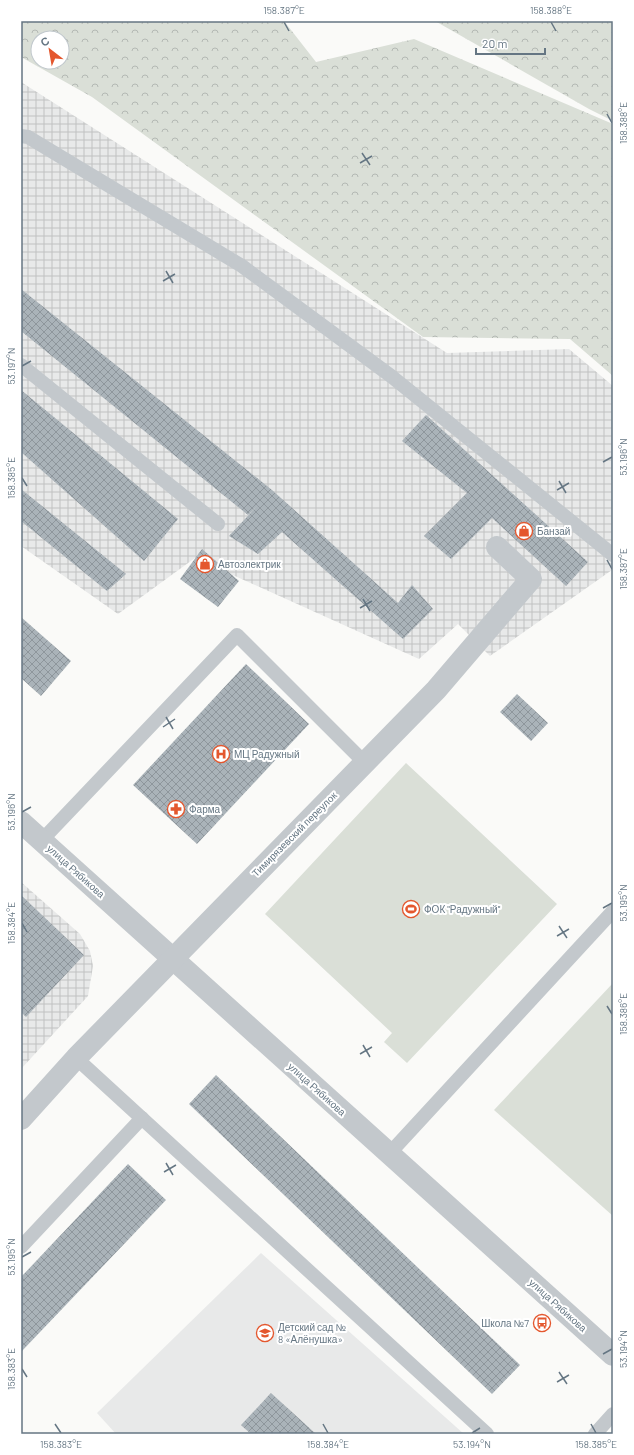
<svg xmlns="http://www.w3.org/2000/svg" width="634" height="1455" font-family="Barlow,sans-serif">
	<defs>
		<pattern id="industrial-grid" width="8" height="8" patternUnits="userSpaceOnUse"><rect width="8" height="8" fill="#e8e9e9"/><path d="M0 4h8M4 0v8" fill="none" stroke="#c0c1c2"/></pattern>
		<pattern id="forest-crowns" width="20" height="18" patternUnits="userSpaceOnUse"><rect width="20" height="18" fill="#dadfd7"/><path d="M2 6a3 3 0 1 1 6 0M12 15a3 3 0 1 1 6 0" fill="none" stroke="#b4b9b4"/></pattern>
		<pattern id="building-cross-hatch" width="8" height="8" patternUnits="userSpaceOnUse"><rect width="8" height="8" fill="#aab3b9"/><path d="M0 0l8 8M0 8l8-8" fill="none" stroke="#8e969c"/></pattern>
	</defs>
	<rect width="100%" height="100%" fill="#fafaf8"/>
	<path fill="#e8e9e9" d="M261 1253 464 1434H116L97 1413Z"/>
	<g fill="url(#industrial-grid)">
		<path d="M21 82 447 353 569 349 613 386V571L612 570 490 656 458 624 419 659 195 558 118 614 21 546Z"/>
		<path d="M21 882 80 934 90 951 93 966 88 996 21 1069Z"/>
	</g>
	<g fill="#dadfd7">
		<path d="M406 763 557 904 407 1063 384 1042 392 1033 265 914Z"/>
		<path d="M613 983V1216L494 1110Z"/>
	</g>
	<g fill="url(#forest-crowns)" fill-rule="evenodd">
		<path d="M21 21H284L316 62 414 39 613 124V376L570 339 423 337 92 97 21 57ZM38 38H62V62H38Z"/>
		<path d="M435 21H613V121L589 109Z"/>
	</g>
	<g fill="url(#building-cross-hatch)">
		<path d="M21 289 272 490 398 603 412 585 433 609 403 639 282 532 258 554 229 536 259 504 248 515 21 331Z"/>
		<path d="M21 390 178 519 144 561 21 452Z"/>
		<path d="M426 415 588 562 566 586 492 518 451 559 424 536 467 493 402 441Z"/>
		<path d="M21 489 126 574 107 591 21 521Z"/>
		<path d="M202 549 239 581 218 607 180 579Z"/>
		<path d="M21 617 71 661 41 696 21 678Z"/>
		<path d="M246 664 309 724 197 844 133 785Z"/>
		<path d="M517 694 548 723 531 741 500 712Z"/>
		<path d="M21 895 84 955 26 1017 21 1012Z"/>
		<path d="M216 1075 520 1365 492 1394 189 1104Z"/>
		<path d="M128 1164 166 1200 21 1352V1277Z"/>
		<path d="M271 1393 316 1434H251L241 1425Z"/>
	</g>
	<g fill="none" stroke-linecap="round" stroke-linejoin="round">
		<g stroke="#c3c8cc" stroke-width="14">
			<path d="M21 136 28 137 242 266 391 376 613 555"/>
			<path d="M21 365 218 524"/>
			<path d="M42 840 237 635 365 763"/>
			<path d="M76 1058 487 1434"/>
			<path d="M389 1154 613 911"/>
			<path d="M21 1247 142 1118"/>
			<path d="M595 1434 613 1414"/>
		</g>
		<g stroke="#c3c8cc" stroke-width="22">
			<path d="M21 822 613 1355"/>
			<path d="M21 1119 76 1058 436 690 531 579 497 547"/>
		</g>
	</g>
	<path fill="none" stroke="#657683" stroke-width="1.5" d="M284 22 289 31M551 22 556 31M607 114 612 123M362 153 370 165M360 163 372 156M166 271 173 283M163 281 175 274M22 366 31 361M603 462 612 457M22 478 27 486M559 481 566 493M557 490 569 483M607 560 612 569M363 599 370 611M360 608 372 601M166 717 173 729M163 727 175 719M22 812 31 807M603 908 612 903M22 923 27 932M559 926 567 938M557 936 569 929M607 1006 612 1014M363 1045 370 1057M360 1054 372 1047M166 1163 173 1175M164 1172 176 1165M22 1257 31 1252M603 1354 612 1349M22 1369 27 1377M559 1372 567 1384M557 1382 569 1375M55 1424 61 1433M323 1424 328 1433M591 1424 596 1433M472 1433 480 1428"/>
	<defs>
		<g id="shop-ring" transform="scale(0.9)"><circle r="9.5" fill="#fff" stroke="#e4572e" stroke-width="1.5"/><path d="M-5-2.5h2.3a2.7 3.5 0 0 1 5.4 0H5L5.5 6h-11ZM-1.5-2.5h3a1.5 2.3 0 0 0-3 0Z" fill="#e4572e"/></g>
		<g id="hospital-ring" transform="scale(0.9)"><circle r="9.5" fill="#fff" stroke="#e4572e" stroke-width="1.5"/><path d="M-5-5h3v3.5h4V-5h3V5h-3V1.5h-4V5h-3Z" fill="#e4572e"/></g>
		<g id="pharmacy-ring" transform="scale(0.9)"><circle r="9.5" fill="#fff" stroke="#e4572e" stroke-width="1.5"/><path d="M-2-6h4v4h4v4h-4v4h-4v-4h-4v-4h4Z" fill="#e4572e"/></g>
		<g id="stadium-ring" transform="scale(0.9)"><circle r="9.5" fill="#fff" stroke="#e4572e" stroke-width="1.5"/><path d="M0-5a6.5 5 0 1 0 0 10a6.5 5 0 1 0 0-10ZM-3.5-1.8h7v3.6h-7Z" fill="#e4572e"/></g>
		<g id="bus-ring" transform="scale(0.9)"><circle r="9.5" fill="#fff" stroke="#e4572e" stroke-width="1.5"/><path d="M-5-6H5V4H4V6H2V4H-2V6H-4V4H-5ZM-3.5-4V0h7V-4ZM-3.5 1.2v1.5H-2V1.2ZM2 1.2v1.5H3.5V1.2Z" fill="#e4572e"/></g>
		<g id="school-ring" transform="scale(0.9)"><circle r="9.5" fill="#fff" stroke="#e4572e" stroke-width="1.5"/><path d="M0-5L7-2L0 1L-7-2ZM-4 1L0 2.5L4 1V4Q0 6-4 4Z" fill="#e4572e"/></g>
	</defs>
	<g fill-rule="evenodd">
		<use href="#shop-ring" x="524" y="531"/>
		<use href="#shop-ring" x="205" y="564"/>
		<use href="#hospital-ring" x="221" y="754"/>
		<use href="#pharmacy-ring" x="176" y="809"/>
		<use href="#stadium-ring" x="411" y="909"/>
		<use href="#bus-ring" x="542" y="1323"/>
		<use href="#school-ring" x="265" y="1333"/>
	</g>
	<g text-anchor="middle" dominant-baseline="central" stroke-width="4" stroke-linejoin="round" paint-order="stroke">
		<g font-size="10" fill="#657683" stroke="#fff" text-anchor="start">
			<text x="537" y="531">Банзай</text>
			<text x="218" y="564">Автоэлектрик</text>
			<text x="234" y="754">МЦ Радужный</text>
			<text x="189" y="809">Фарма</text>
			<text x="424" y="909">ФОК "Радужный"</text>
			<text x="529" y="1323" text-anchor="end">Школа №7</text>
			<text x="278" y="1327">Детский сад №<tspan x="278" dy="12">8 «Алёнушка»</tspan></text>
		</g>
		<g font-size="10" fill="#657683" stroke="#fff">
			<text transform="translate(294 834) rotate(-45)">Тимирязевский переулок</text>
			<text transform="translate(76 871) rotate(42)">улица Рябикова</text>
			<text transform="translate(317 1089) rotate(42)">улица Рябикова</text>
			<text transform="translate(558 1305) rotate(42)">улица Рябикова</text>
		</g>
	</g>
	<rect width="634" height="1455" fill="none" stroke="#ffffff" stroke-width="44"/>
	<g transform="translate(50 50) rotate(329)"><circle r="19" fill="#ffffff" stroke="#c1c8cd"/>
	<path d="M0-3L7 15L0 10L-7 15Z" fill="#e4572e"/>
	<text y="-6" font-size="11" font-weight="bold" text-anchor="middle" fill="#657683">С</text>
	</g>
	<path d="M476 48v6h69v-6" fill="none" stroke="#657683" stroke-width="2"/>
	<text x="482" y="48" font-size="12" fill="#657683" stroke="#ffffff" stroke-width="3" paint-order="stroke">20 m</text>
	<rect x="22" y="22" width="590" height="1411" fill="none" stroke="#657683" stroke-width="1.5"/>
	<g font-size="10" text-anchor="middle" fill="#657683">
		<text x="284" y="14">158.387°E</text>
		<text x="551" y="14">158.388°E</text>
		<text transform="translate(623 123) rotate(-90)" y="4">158.388°E</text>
		<text transform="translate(11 366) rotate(-90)" y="4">53.197°N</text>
		<text transform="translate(623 457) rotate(-90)" y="4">53.196°N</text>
		<text transform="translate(11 478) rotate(-90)" y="4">158.385°E</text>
		<text transform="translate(623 569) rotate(-90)" y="4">158.387°E</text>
		<text transform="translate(11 812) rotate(-90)" y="4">53.196°N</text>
		<text transform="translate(623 903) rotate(-90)" y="4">53.195°N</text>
		<text transform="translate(11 923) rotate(-90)" y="4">158.384°E</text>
		<text transform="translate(623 1014) rotate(-90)" y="4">158.386°E</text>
		<text transform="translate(11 1257) rotate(-90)" y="4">53.195°N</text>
		<text transform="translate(623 1349) rotate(-90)" y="4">53.194°N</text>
		<text transform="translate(11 1369) rotate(-90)" y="4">158.383°E</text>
		<text x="61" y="1448">158.383°E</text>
		<text x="328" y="1448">158.384°E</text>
		<text x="472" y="1448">53.194°N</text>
		<text x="596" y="1448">158.385°E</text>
	</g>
</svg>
